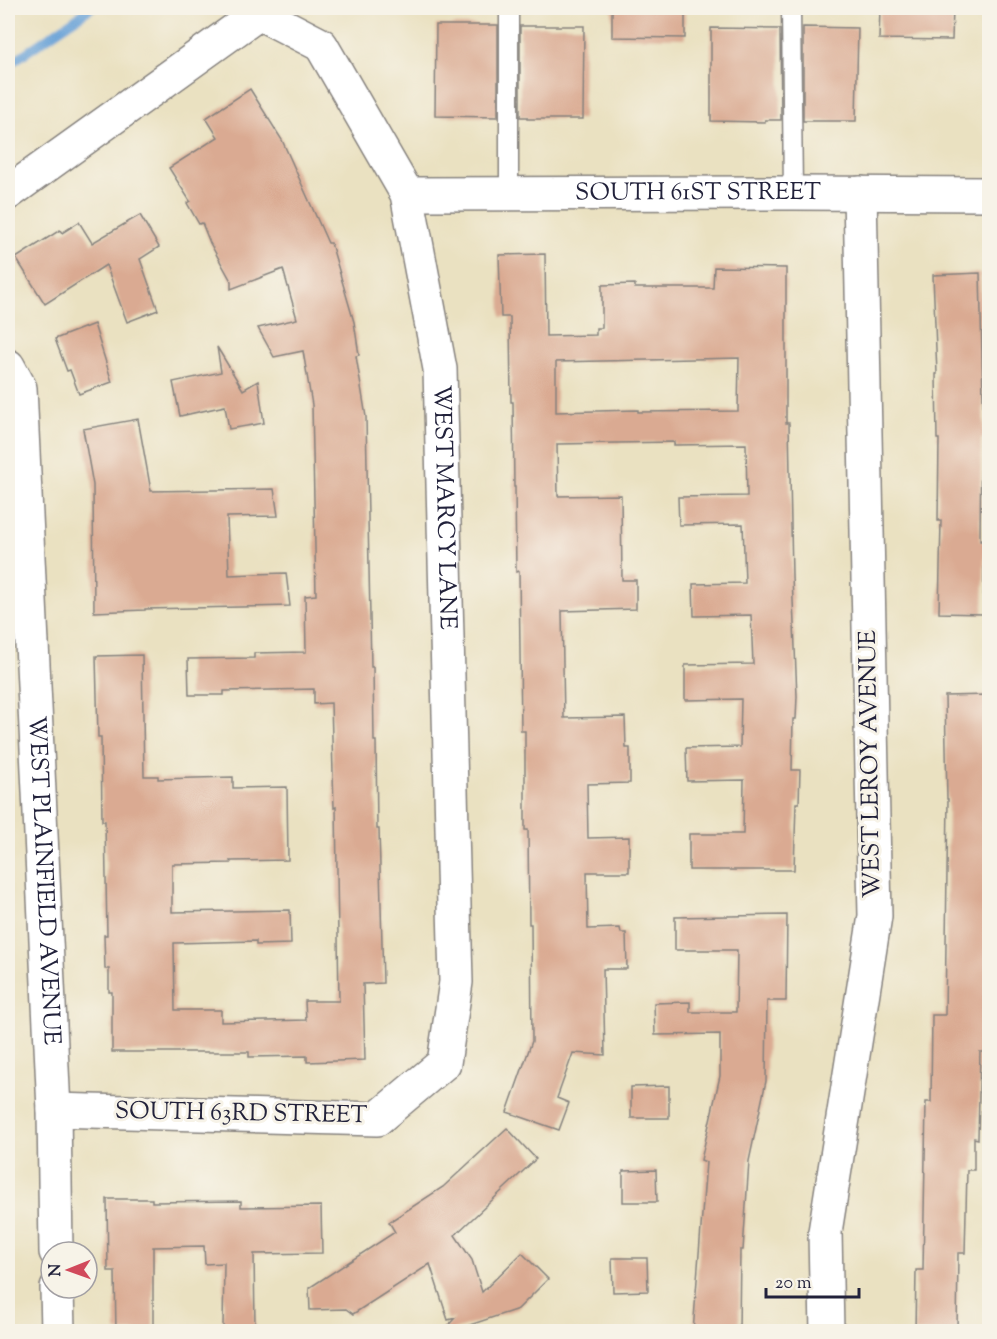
<svg xmlns="http://www.w3.org/2000/svg" width="997" height="1339" font-family="'Sorts Mill Goudy',serif">
	<rect width="100%" height="100%" fill="#f7f3e8"/>
	<filter id="ink" filterUnits="userSpaceOnUse"><feTurbulence type="fractalNoise" baseFrequency=".0167" numOctaves="2"/><feDisplacementMap in="SourceGraphic" scale="12" xChannelSelector="R" yChannelSelector="G"/><feConvolveMatrix kernelMatrix="1 2 1 2 8 2 1 2 1" color-interpolation-filters="sRGB"/></filter>
	<filter id="wash" filterUnits="userSpaceOnUse"><feTurbulence type="fractalNoise" baseFrequency=".008" numOctaves="4" result="noise"/><feDisplacementMap in="SourceGraphic" scale="24" xChannelSelector="R" yChannelSelector="G"/><feGaussianBlur stdDeviation="1.35" result="paint"/><feColorMatrix in="noise" values="0 0 0 0 0 0 0 0 0 0 0 0 0 0 0 0 0 1.4 0 .05"/><feComposite in="paint" operator="in"/></filter>
	<g filter="url(#wash)">
		<rect width="100%" height="100%" fill="#eae1c1"/>
		<g fill="none" stroke-linecap="round" stroke-linejoin="round">
			<path stroke="#67a1d7" stroke-width="9" d="M8 65 91 8"/>
		</g>
		<g id="blocks">
			<g fill="#daaa92" fill-rule="evenodd">
				<path d="M612 8H685V38L612 37Z"/>
				<path d="M880 8H953L952 40 879 39Z"/>
				<path d="M436 25H498V117L435 116Z"/>
				<path d="M520 26H584L583 119H527V117H520Z"/>
				<path d="M803 27 858 28 856 121H803Z"/>
				<path d="M711 28 780 29 781 120H765V122L711 121Z"/>
				<path d="M250 89 282 140 328 243H331L354 322 359 355 356 356 366 417 371 667H373L374 741H376L377 829H379L383 983 363 984 365 1060 307 1062V1056L249 1057V1052H112V992H109V969H105L104 935H107L105 821H102L101 737H98L96 656 142 655 144 776H158V779L233 777V788L287 787 288 860 230 861 231 863 172 864V912L290 910 291 944 256 945V941L174 943 175 1010H221V1022L306 1020 305 1001H339L336 807 334 808 331 703 314 704V689L224 691V695H189L188 659 254 658V653L306 652 305 596 316 595 312 405 303 351 274 357 258 328 297 319 283 269 231 289V281L210 243 202 223 199 224 187 203 190 201 169 168 218 137 206 118Z"/>
				<path d="M140 215 159 247 140 259 158 310 127 322 106 265 45 304 16 258 60 230 62 233 79 222 92 243Z"/>
				<path d="M545 254 546 336 596 335V328H602V285L635 284V288H713L714 267 786 268V423H789L792 576 797 696 796 719H793L792 770H800L799 803H796L794 870H689V834H743L744 780 687 781 686 748 740 747 741 699 685 700V665L753 664 751 615 694 616 693 584 745 583 743 524 679 525 678 497 747 496 746 444 674 445V442L557 444 558 496 621 495 622 580H636V609L562 611 564 718 625 717 626 748H630V783L587 784 588 838 629 837V872H587L588 929 620 928 621 933H626L627 969H603L605 1055 573 1053 557 1098 569 1103 559 1130 507 1112 532 1041 531 924H529L528 830H525V731H521L519 571 516 572 515 487H514L513 402H511L510 317H501L499 255ZM739 358 738 411 638 412V410L556 412V362Z"/>
				<path d="M980 273 984 438H981L980 541H985L983 614 939 613 941 521H938L939 439H937L936 374H937L933 275Z"/>
				<path d="M94 324 112 382 79 394 70 370 67 371 55 339Z"/>
				<path d="M217 347 243 390 258 381 264 423 229 429 225 406 180 416 173 382 221 372Z"/>
				<path d="M138 419 151 491 274 489 278 516 227 517 229 575 286 573 290 606 145 609V610L94 612 93 485 83 429Z"/>
				<path d="M990 695V1052H980L978 1139 974 1138V1170H967L965 1253H958L957 1332H915L916 1270H923L926 1102H931L932 1015H945L948 799H947L945 696Z"/>
				<path d="M787 915 786 1001H767L766 1081 749 1161 743 1250H740L739 1332H693L706 1162 701 1160 720 1076V1034L655 1035 654 1003 690 1002V1012H736L737 950H675V917Z"/>
				<path d="M669 1086V1118H631V1087Z"/>
				<path d="M507 1128 536 1159 455 1235 472 1260 482 1292 522 1253 548 1279 518 1309 449 1332H442L455 1318 448 1320 430 1264 353 1314 346 1309 310 1310 309 1288 395 1232 389 1222 443 1187Z"/>
				<path d="M656 1170 657 1202H623V1171Z"/>
				<path d="M107 1199H152V1202L241 1201V1207L321 1206 322 1253 254 1254 255 1327 223 1328 224 1263 205 1264 204 1246 153 1247V1332H116L115 1271H108Z"/>
				<path d="M612 1258H647L648 1291 613 1292Z"/>
			</g>
		</g>
	</g>
	<g filter="url(#ink)">
		<use href="#blocks" fill-opacity="0" stroke="#86827e" stroke-width="1.5"/>
		<g fill="none" stroke-linecap="round" stroke-linejoin="round">
			<g stroke="#86827e" stroke-width="21">
				<g id="lane">
					<path d="M791 8 793 193"/>
					<path d="M509 194V8"/>
				</g>
			</g>
			<g stroke="#86827e" stroke-width="36">
				<g id="street">
					<path id="s1" d="M8 193 259 13 321 45 407 194 440 369 456 982 444 1063 377 1119 54 1110"/>
					<path id="s2" d="M407 194 793 193 990 194"/>
					<path id="s3" d="M8 366 20 388 54 1110 56 1252"/>
					<path d="M57 1288 58 1332"/>
					<path d="M827 1332 825 1232 875 916 860 193"/>
				</g>
			</g>
			<use href="#lane" stroke="#fff" stroke-width="18"/>
			<use href="#street" stroke="#fff" stroke-width="33"/>
		</g>
	</g>
	<g text-anchor="middle" dominant-baseline="central" stroke-width="6" stroke-linejoin="round" paint-order="stroke">
		<g font-size="24" fill="#22223b" stroke="#f7f3e8">
			<text stroke="none"><textPath href="#s2" startOffset="291">SOUTH 61ST STREET</textPath></text>
			<text stroke="none"><textPath href="#s1" startOffset="867">WEST MARCY LANE</textPath></text>
			<text transform="translate(871 764) rotate(-91)">WEST LEROY AVENUE</text>
			<text stroke="none"><textPath href="#s3" startOffset="518">WEST PLAINFIELD AVENUE</textPath></text>
			<text transform="translate(241 1114) rotate(1)">SOUTH 63RD STREET</text>
		</g>
	</g>
	<rect width="997" height="1339" fill="none" stroke="#f7f3e8" stroke-width="30"/>
	<g transform="translate(69 1270) rotate(269)"><circle r="28" fill="#f7f3e8" stroke="#a29fa3" stroke-width="1.5"/>
	<path d="M0-4.5L10 22L0 15L-10 22Z" fill="#d1495b"/>
	<text y="-9" font-size="16" font-weight="bold" text-anchor="middle" fill="#22223b">N</text>
	</g>
	<path d="M766 1288v9h93v-9" fill="none" stroke="#22223b" stroke-width="3"/>
	<text x="775" y="1288" font-size="18" fill="#22223b" stroke="#f7f3e8" stroke-width="4.5" paint-order="stroke">20 m</text>
</svg>
